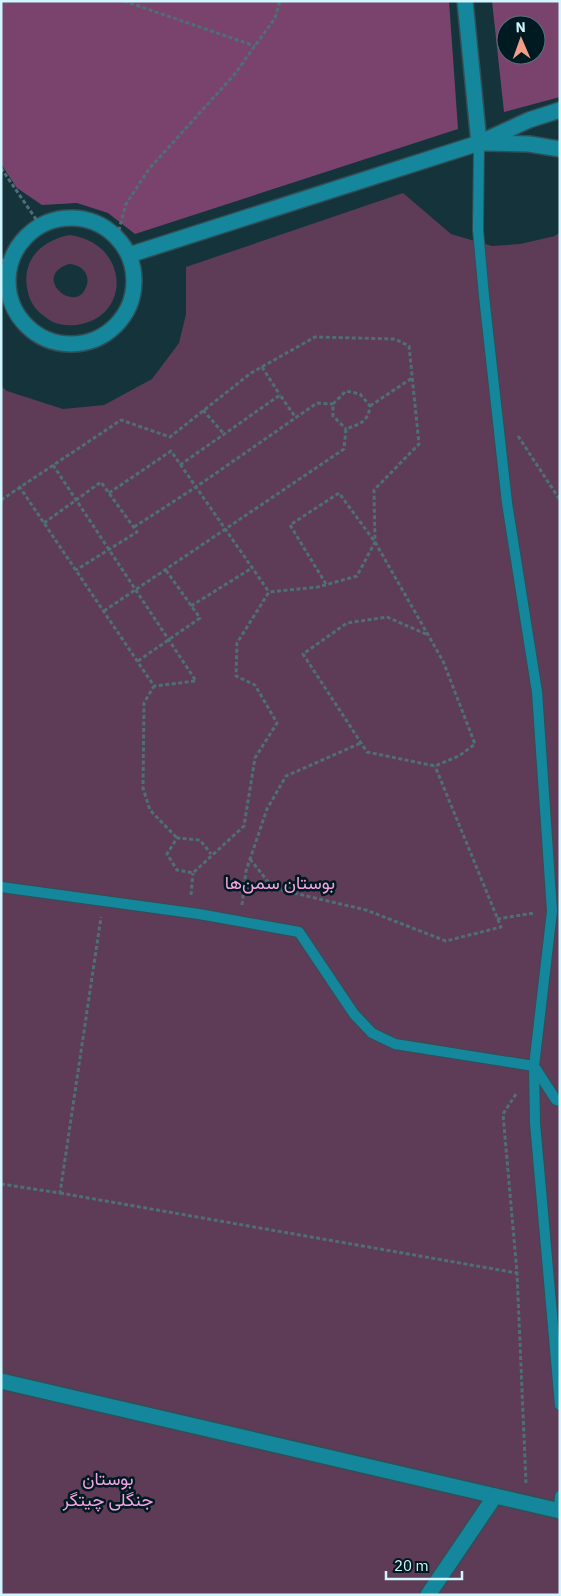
<svg xmlns="http://www.w3.org/2000/svg" width="561" height="1596" font-family="'IBM Plex Sans',Vazirmatn,sans-serif">
	<rect width="100%" height="100%" fill="#14333a"/>
	<g fill="#5e3b56" fill-rule="evenodd">
		<path d="M403 193 451 234 492 246 520 244 555 236 560 232V1595H1V386L7 391 63 409 104 405 152 379 179 343 186 314V267Z"/>
		<path d="M69 235C129 242 133 317 77 325 69 326 58 325 51 321 43 316 34 309 30 299 18 266 36 242 69 235ZM69 264C79 264 90 272 87 284 79 318 29 277 69 264Z"/>
	</g>
	<g fill="#79436e" fill-rule="evenodd">
		<path d="M1 1H449L458 129 135 234 108 213 77 203 42 205 17 188 1 164Z"/>
		<path d="M492 1H560V97L504 112ZM506 25H536V55H506Z"/>
	</g>
	<g fill="none" stroke-linecap="round" stroke-linejoin="round">
		<g stroke="#324f56" stroke-width="12">
			<g id="lane">
				<path d="M479 143 478 230 484 296 507 503 537 692 552 911 534 1066 535 1123 560 1405"/>
				<path d="M1 887 199 914 299 932 354 1014 372 1033 395 1044 534 1066 556 1100 560 1101"/>
				<path d="M559 1511 560 1496"/>
			</g>
		</g>
		<g stroke="#324f56" stroke-width="18">
			<g id="street">
				<path d="M465 1 479 143"/>
				<path d="M483 143 529 144 560 149"/>
				<circle cx="71" cy="281" r="63"/>
				<path d="M129 255 479 143 529 120 560 110"/>
			</g>
		</g>
		<g stroke="#324f56" stroke-width="18">
			<g id="secondary">
				<path d="M1 1381 560 1511"/>
				<path d="M428 1595 495 1496"/>
			</g>
		</g>
		<g stroke="#4e6f76" stroke-width="3" stroke-dasharray="4 2.5" stroke-linecap="butt">
			<path d="M124 1 255 46"/>
			<path d="M1 168 40 225"/>
			<path d="M117 237 126 204 149 169 234 75 275 18 280 1"/>
			<path d="M1 260 10 262"/>
			<path d="M262 367 280 395"/>
			<path d="M370 406 412 378"/>
			<path d="M203 410 224 434"/>
			<path d="M518 436 560 500"/>
			<path d="M53 465 196 681 154 686"/>
			<path d="M180 465 280 395 296 418"/>
			<path d="M19 486 154 686 144 703 143 788 150 810 177 838"/>
			<path d="M109 493 171 451 269 592"/>
			<path d="M1 500 121 420 170 437 251 373 315 337 395 339 409 346 419 444 374 490 375 542 357 576 318 587 269 592 237 643 236 676 255 685 277 723 255 758 244 826 193 873 177 870 167 854 177 838 200 840 211 854"/>
			<path d="M44 523 101 482 137 532 76 570"/>
			<path d="M134 527 196 487 317 403 333 404"/>
			<path d="M326 584 290 525 339 493 375 542 443 661 475 744 459 756 435 766 367 752 303 654 347 623 387 617 428 635"/>
			<path d="M191 606 252 568"/>
			<path d="M104 611 344 449 346 429C360 424 368 422 370 406L360 394 346 391 333 404V416L346 429"/>
			<path d="M138 661 200 618 165 569"/>
			<path d="M250 859 273 888 366 910 446 941 501 927 435 766"/>
			<path d="M191 895 193 873"/>
			<path d="M242 905 246 871 267 809 286 776 361 743"/>
			<path d="M497 919 534 913"/>
			<path d="M516 1094 503 1114 517 1273 526 1483"/>
			<path d="M1 1184 60 1193 101 917"/>
			<path d="M60 1193 517 1273"/>
		</g>
		<use href="#lane" stroke="#15879c" stroke-width="10"/>
		<use href="#street" stroke="#15879c" stroke-width="15"/>
		<use href="#secondary" stroke="#15879c" stroke-width="15"/>
	</g>
	<g text-anchor="middle" dominant-baseline="central" stroke-width="5" stroke-linejoin="round" paint-order="stroke">
		<g font-size="18" fill="#f4a3e2" stroke="#001a21">
			<text x="280" y="882">بوستان سمن‌ها</text>
			<text x="108" y="1478">بوستان<tspan x="108" dy="21">جنگلی چیتگر</tspan></text>
		</g>
	</g>
	<rect width="561" height="1596" fill="none" stroke="#d2f6ff" stroke-width="5"/>
	<g transform="translate(521 40) rotate(358)"><circle r="24" fill="#001a21" stroke="#54727a"/>
	<path d="M0-4L9 19L0 12L-9 19Z" fill="#f49e88"/>
	<text y="-8" font-size="14" font-weight="bold" text-anchor="middle" fill="#d2f6ff">N</text>
	</g>
	<path d="M386 1571v8h76v-8" fill="none" stroke="#d2f6ff" stroke-width="2.5"/>
	<text x="394" y="1571" font-size="15" fill="#d2f6ff" stroke="#001a21" stroke-width="4" paint-order="stroke">20 m</text>
</svg>
